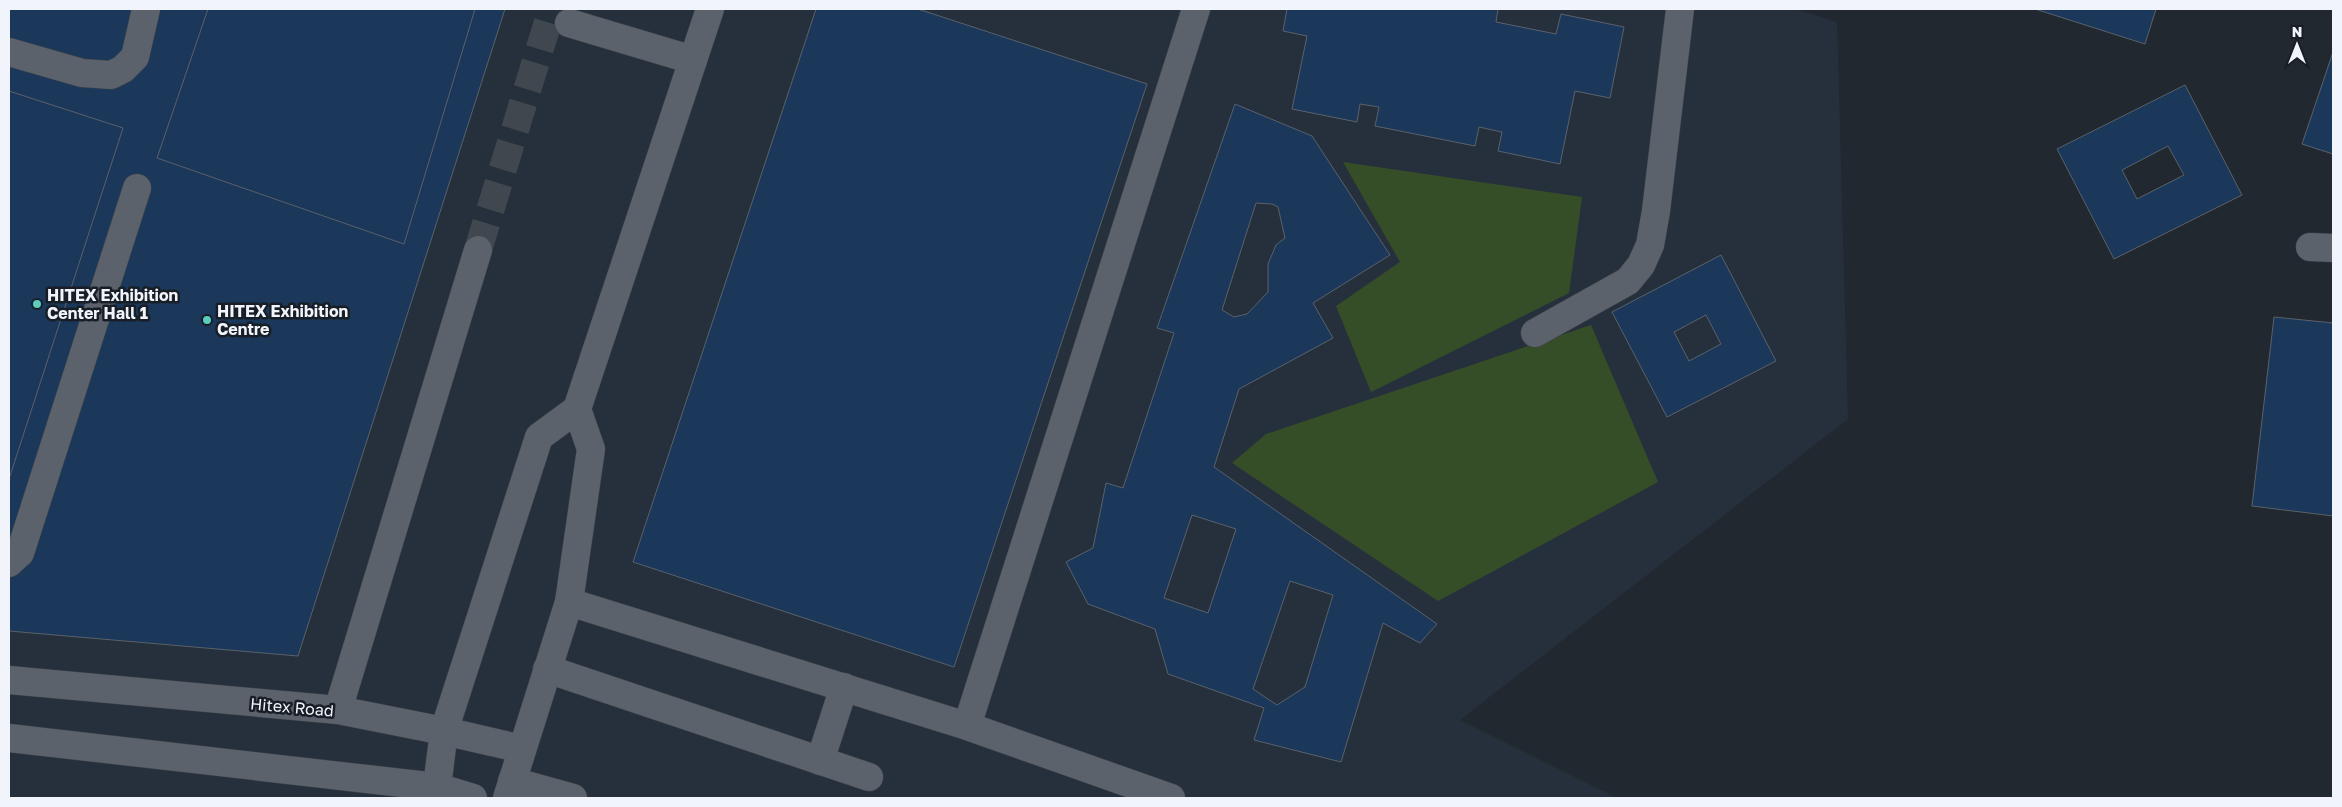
<svg xmlns="http://www.w3.org/2000/svg" width="2342" height="807" font-family="'Golos Text',sans-serif">
	<rect width="100%" height="100%" fill="#222830"/>
	<path fill="#26303d" d="M9 9H1796L1837 22 1848 419 1460 720 1617 798H9Z"/>
	<g fill="#364e27">
		<path d="M1343 162 1582 197 1569 293 1371 392 1336 306 1400 262Z"/>
		<path d="M1591 325 1658 482 1438 601 1232 463 1266 434Z"/>
	</g>
	<g fill="#1b385a" stroke="#5a616a" fill-rule="evenodd">
		<path d="M9 9H505L298 656 9 631Z"/>
		<path d="M208 9H475L404 244 157 158Z"/>
		<path d="M816 9H918L1147 84 954 667 633 562Z"/>
		<path d="M1287 9H1498L1496 22 1556 34 1561 14 1624 27 1610 98 1575 91 1560 164 1498 151 1502 132 1479 127 1475 146 1375 126 1379 107 1360 104 1357 122 1292 109 1307 36 1283 31Z"/>
		<path d="M2035 9H2156L2145 44Z"/>
		<path d="M2333 52V154L2302 144Z"/>
		<path d="M2185 85 2242 195 2114 259 2057 149ZM2168 146 2184 175 2137 199 2122 170Z"/>
		<path d="M9 91 123 128 9 479Z"/>
		<path d="M1235 104 1312 136 1390 255 1313 303 1333 338 1239 389 1214 467 1437 624 1420 643 1383 623 1341 762 1254 740 1264 708 1168 674 1155 629 1088 604 1066 562 1093 548 1106 483 1123 488 1174 333 1157 328ZM1256 203 1272 204 1278 207 1285 238 1276 245 1268 264V292L1247 314 1234 317 1222 310ZM1192 515 1236 529 1208 613 1164 598ZM1290 581 1333 595 1305 687 1277 705 1253 689Z"/>
		<path d="M1721 255 1776 361 1667 417 1612 312ZM1706 315 1721 344 1689 361 1674 332Z"/>
		<path d="M2274 317 2333 323V516L2252 506Z"/>
	</g>
	<g fill="none" stroke-linecap="round" stroke-linejoin="round">
		<path stroke="#41474e" stroke-width="28" stroke-dasharray="28 14" stroke-linecap="butt" d="M478 250 552 9"/>
		<g stroke="#3e434a" stroke-width="29">
			<g id="minor">
				<path d="M569 23 693 60"/>
				<path d="M9 52 82 73 111 75 123 69 135 57 146 9"/>
				<path d="M2310 247 2333 248"/>
				<path d="M1535 333 1628 281 1641 265 1650 245 1656 211 1680 9"/>
				<path d="M9 563 20 553 137 188"/>
				<path d="M569 602 967 726 1196 9"/>
				<path d="M547 669 869 777"/>
				<path d="M9 680 338 710 444 731 522 749"/>
				<path d="M338 710 478 250"/>
				<path d="M967 726 1171 798"/>
				<path d="M9 738 437 787 473 798"/>
				<path d="M820 761 844 687"/>
				<path d="M512 781 573 798"/>
				<path d="M442 798 437 787 444 731 539 437 577 409 710 9"/>
				<path d="M507 798 569 602 591 449 577 409"/>
			</g>
		</g>
		<use href="#minor" stroke="#5b626b" stroke-width="28"/>
	</g>
	<g fill="#59cebe" stroke="#181e26" stroke-width="2">
		<circle cx="37" cy="304" r="5"/>
		<circle cx="207" cy="320" r="5"/>
	</g>
	<g text-anchor="middle" dominant-baseline="central" stroke-width="5" stroke-linejoin="round" paint-order="stroke">
		<g font-size="16" font-weight="bold" fill="#f1f5fb" stroke="#181e26" text-anchor="start">
			<text x="47" y="295">HITEX Exhibition<tspan x="47" dy="18">Center Hall 1</tspan></text>
			<text x="217" y="311">HITEX Exhibition<tspan x="217" dy="18">Centre</tspan></text>
		</g>
		<g font-size="16" fill="#f1f5fb" stroke="#181e26">
			<text transform="translate(292 707) rotate(5)">Hitex Road</text>
		</g>
	</g>
	<rect width="2342" height="807" fill="none" stroke="#f1f5fb" stroke-width="20"/>
	<g transform="translate(2297 45)" stroke="#181e26" stroke-width="4" paint-order="stroke">
	<path d="M0-4L9 19L0 12L-9 19Z" fill="#f1f5fb"/>
	<text y="-8" font-size="14" font-weight="bold" text-anchor="middle" fill="#f1f5fb">N</text>
	</g>
</svg>
